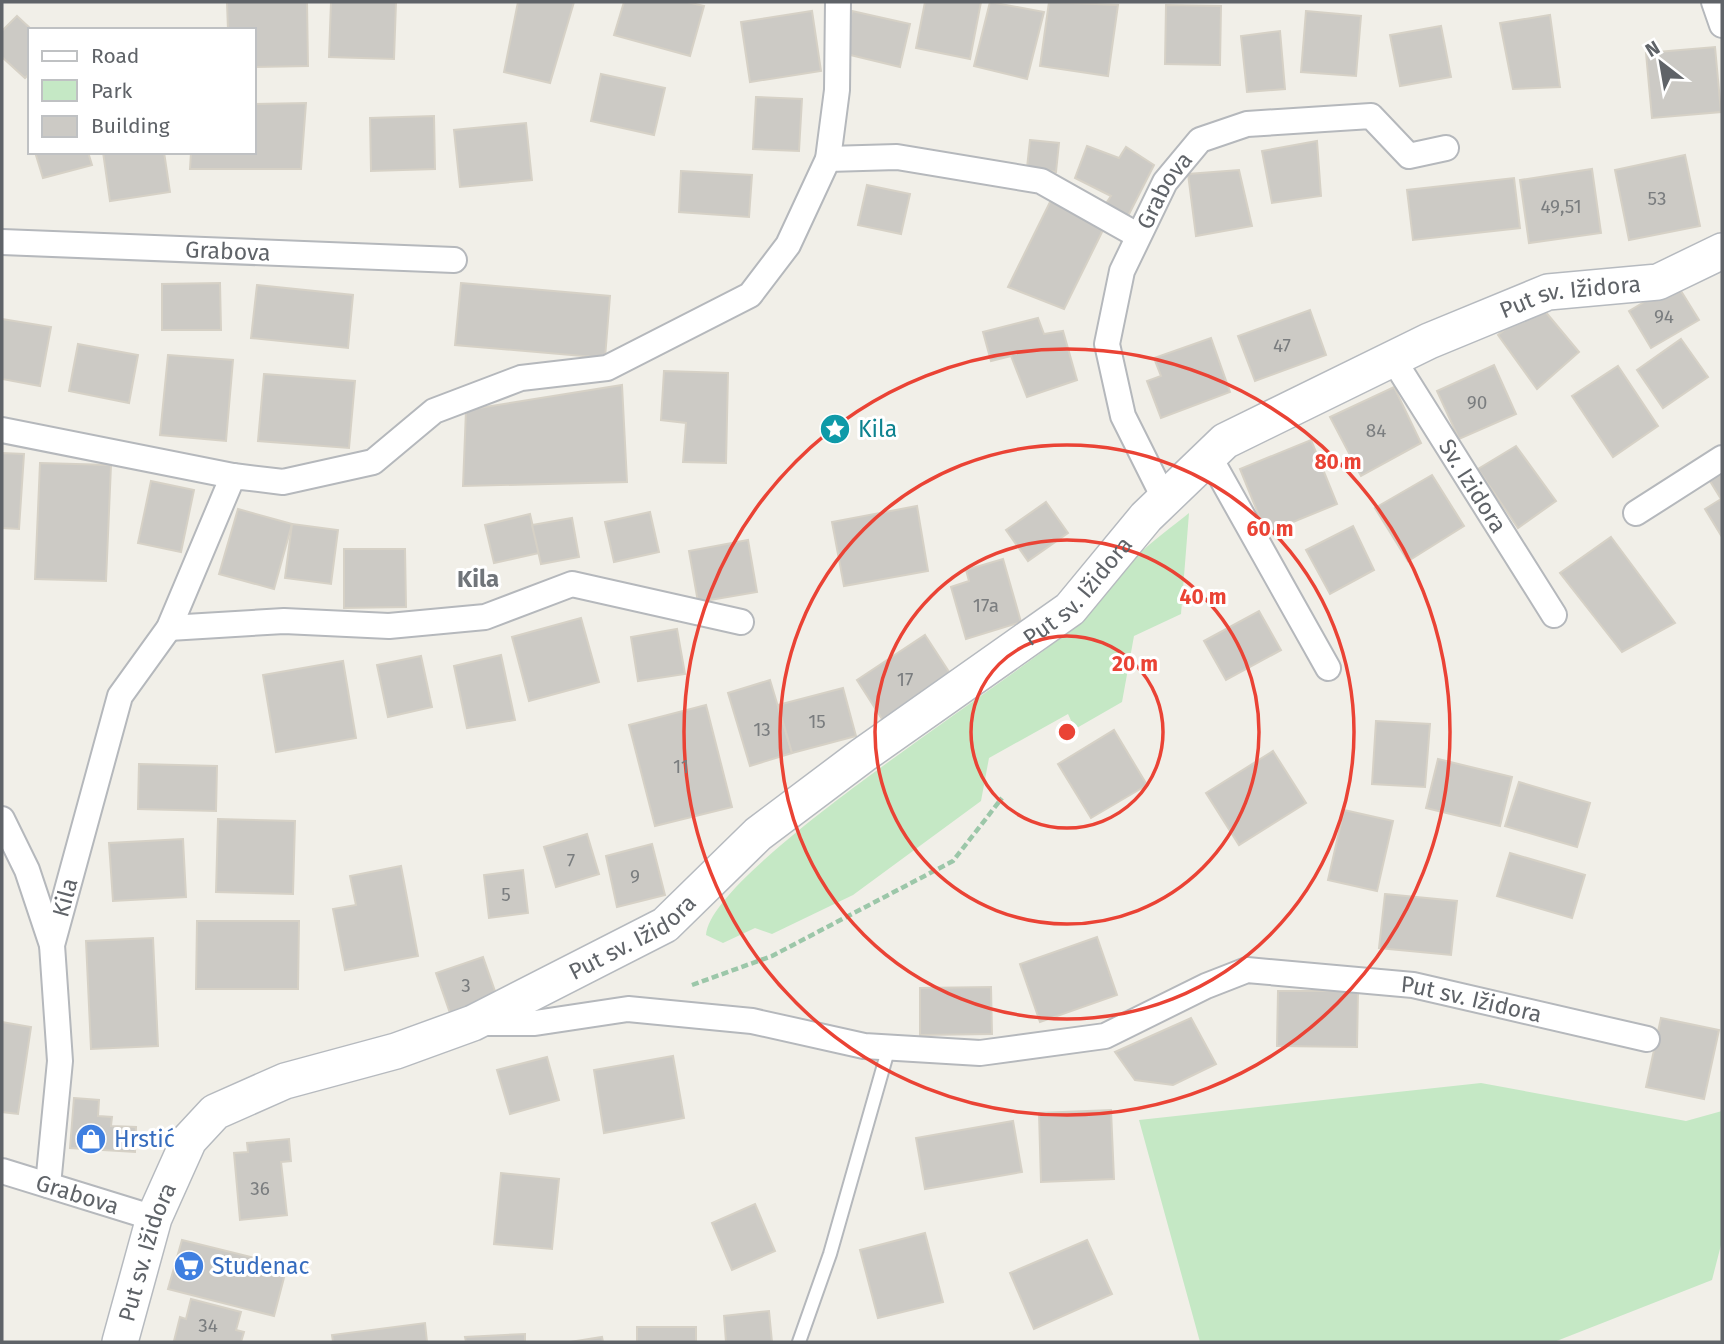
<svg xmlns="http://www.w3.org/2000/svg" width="1724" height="1344" font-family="'Fira Sans',sans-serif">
	<rect width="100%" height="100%" fill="#f1efe8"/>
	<g fill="#c5e8c5">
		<path d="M1189 513 1181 614 1134 636 1122 702 1075 729 1068 714 989 758 981 801 853 895 772 934 755 928 723 943 706 935C711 867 1023 675 1085 618 1104 600 1118 576 1136 557 1152 541 1172 527 1189 513Z"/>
		<path d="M1481 1083 1686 1121 1722 1111V1241L1712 1280 1554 1342H1200L1139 1120Z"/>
	</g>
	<g fill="#cccac5" stroke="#d6d1c6" stroke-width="2">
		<path d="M227 2H307L308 66 254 67V30H228Z"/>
		<path d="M331 2H396L394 59 329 57Z"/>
		<path d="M518 2H574L550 83 504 72Z"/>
		<path d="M624 2H687L704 6 690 56 614 35Z"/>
		<path d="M925 2H981L970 59 916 48Z"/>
		<path d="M990 2 1044 12 1027 79 974 66Z"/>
		<path d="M1049 2 1118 5 1108 76 1040 66Z"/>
		<path d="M1166 5 1221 6 1220 65 1165 64Z"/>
		<path d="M812 11 821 71 750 82 741 22Z"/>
		<path d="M852 11 910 24 900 67 842 53Z"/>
		<path d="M1306 11 1361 16 1356 76 1301 72Z"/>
		<path d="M1550 15 1560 87 1513 89 1500 23Z"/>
		<path d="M17 16 32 30H30V73L25 78 2 57V31Z"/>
		<path d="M1441 26 1451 77 1400 86 1390 35Z"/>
		<path d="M1280 31 1285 89 1247 92 1241 36Z"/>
		<path d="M1715 47 1721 112 1652 118 1646 53Z"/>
		<path d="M601 74 665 88 654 135 591 121Z"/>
		<path d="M756 97 802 99 799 151 753 149Z"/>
		<path d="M306 103 301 169H190L191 152H254V104Z"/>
		<path d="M434 116 435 169 371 171 370 118Z"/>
		<path d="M526 123 532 180 460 187 454 130Z"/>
		<path d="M1030 140 1059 143 1056 172 1027 168Z"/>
		<path d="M1317 141 1321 196 1272 203 1262 151Z"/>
		<path d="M1087 146 1119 158 1126 147 1154 165 1127 218 1105 205 1111 196 1075 178Z"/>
		<path d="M35 152H88L92 165 43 178Z"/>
		<path d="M103 152H164L170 192 110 201Z"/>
		<path d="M1685 155 1700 226 1629 240 1615 170Z"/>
		<path d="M1592 169 1601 233 1529 243 1520 180Z"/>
		<path d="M1239 170 1252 226 1196 236 1188 174Z"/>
		<path d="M681 171 752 175 749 217 679 212Z"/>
		<path d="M1514 178 1520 228 1413 240 1407 190Z"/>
		<path d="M867 185 910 194 901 234 858 225Z"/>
		<path d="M1052 198 1107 222 1064 309 1008 287Z"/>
		<path d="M220 283 221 330H162V284Z"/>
		<path d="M461 283 610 296 605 358 455 345Z"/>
		<path d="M1676 283 1699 320 1651 348 1629 311Z"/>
		<path d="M257 285 353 295 348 348 251 338Z"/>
		<path d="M1531 308 1537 316 1544 310 1579 352 1537 389 1498 335Z"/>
		<path d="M1310 310 1326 355 1255 381 1238 336Z"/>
		<path d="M1038 318 1044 334 1063 331 1077 380 1027 397 1011 356 991 361 983 332Z"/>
		<path d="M2 319 51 327 40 386 2 379Z"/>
		<path d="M1211 338 1230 392 1161 418 1147 381 1161 376 1154 358Z"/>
		<path d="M1681 339 1708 377 1663 408 1637 370Z"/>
		<path d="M78 344 138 355 129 403 69 391Z"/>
		<path d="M168 355 233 360 226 441 160 435Z"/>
		<path d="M1494 365 1516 414 1459 439 1437 391Z"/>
		<path d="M1618 366 1658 426 1613 457 1572 396Z"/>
		<path d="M664 371 728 373 726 463 683 462 686 423 661 420Z"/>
		<path d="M264 374 355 381 349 448 258 441Z"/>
		<path d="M622 385 627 482 463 486 466 410Z"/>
		<path d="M1394 387 1421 443 1361 476 1330 417Z"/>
		<path d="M1311 440 1337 504 1266 533 1240 469Z"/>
		<path d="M1516 446 1556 501 1518 528 1478 469Z"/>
		<path d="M2 453 24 454 19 529 2 528Z"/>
		<path d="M40 463 111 465 106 581 35 579Z"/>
		<path d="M1722 474V537L1705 509 1721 499 1710 481Z"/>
		<path d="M1432 475 1464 526 1408 561 1375 508Z"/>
		<path d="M151 481 194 490 181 552 138 543Z"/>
		<path d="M1046 502 1068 533 1028 561 1006 530Z"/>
		<path d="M917 506 928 571 844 586 832 522Z"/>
		<path d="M238 509 292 524 274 589 219 574Z"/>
		<path d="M650 512 659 552 614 562 605 522Z"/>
		<path d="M530 514 539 553 494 563 485 525Z"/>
		<path d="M572 518 579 557 541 564 532 525Z"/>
		<path d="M292 524 338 530 331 584 285 578Z"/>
		<path d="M1353 526 1374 570 1330 594 1306 550Z"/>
		<path d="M1611 537 1675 623 1622 652 1560 573Z"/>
		<path d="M748 540 757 592 698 602 689 551Z"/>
		<path d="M344 549H405L406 607 344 608Z"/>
		<path d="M1003 559 1021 622 966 639 951 587 969 581 966 570Z"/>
		<path d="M1259 611 1281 650 1226 680 1204 641Z"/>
		<path d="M581 618 599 682 529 701 512 637Z"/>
		<path d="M677 629 685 674 638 681 631 637Z"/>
		<path d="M925 635 953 678 884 722 857 680Z"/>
		<path d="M501 655 515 720 467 728 454 666Z"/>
		<path d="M421 656 432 707 388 717 377 665Z"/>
		<path d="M343 661 356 738 276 752 263 675Z"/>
		<path d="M770 680 792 753 750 766 728 693Z"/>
		<path d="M843 688 856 736 792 753 778 705Z"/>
		<path d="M706 705 732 807 655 826 629 725Z"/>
		<path d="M1376 721 1430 724 1425 787 1372 784Z"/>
		<path d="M1114 730 1147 785 1091 818 1058 764Z"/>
		<path d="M1273 751 1306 803 1239 845 1206 793Z"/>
		<path d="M1438 759 1512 777 1500 826 1426 808Z"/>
		<path d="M139 764 217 766 216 811 138 809Z"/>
		<path d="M1519 782 1590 803 1577 847 1505 826Z"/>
		<path d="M1344 810 1393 821 1377 891 1328 880Z"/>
		<path d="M218 819 295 821 293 894 216 892Z"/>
		<path d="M587 834 599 874 556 887 544 847Z"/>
		<path d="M183 839 186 897 113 901 109 843Z"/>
		<path d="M652 844 665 895 617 907 606 856Z"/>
		<path d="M1510 853 1585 875 1572 918 1497 896Z"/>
		<path d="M401 866 418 956 345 970 333 909 356 905 350 876Z"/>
		<path d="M523 870 528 913 489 918 484 875Z"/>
		<path d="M1385 894 1457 901 1451 955 1379 948Z"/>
		<path d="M197 921H299L298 989H196Z"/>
		<path d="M1097 937 1117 995 1040 1022 1020 964Z"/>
		<path d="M153 938 158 1046 91 1049 86 941Z"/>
		<path d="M483 957 497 997 450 1013 436 973Z"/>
		<path d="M991 987 992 1034 920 1035V988Z"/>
		<path d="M1278 991H1358L1357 1047 1277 1046Z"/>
		<path d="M1191 1018 1216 1064 1173 1085 1135 1080 1115 1052Z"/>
		<path d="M1661 1018 1719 1030 1704 1099 1646 1087Z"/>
		<path d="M2 1022 31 1027 18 1114 2 1112Z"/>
		<path d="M673 1056 684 1118 604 1133 594 1070Z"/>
		<path d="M547 1057 559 1100 510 1114 497 1070Z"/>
		<path d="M74 1098 99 1100 98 1116 112 1117 111 1126 136 1127 135 1152 70 1148Z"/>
		<path d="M1111 1110 1114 1179 1041 1182 1039 1113Z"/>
		<path d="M1013 1121 1022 1172 925 1189 916 1138Z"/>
		<path d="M289 1139 291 1161 281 1162 287 1215 240 1220 234 1153 248 1152 247 1143Z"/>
		<path d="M501 1173 559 1179 552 1249 494 1244Z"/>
		<path d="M755 1204 775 1251 732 1270 712 1223Z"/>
		<path d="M925 1233 943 1302 878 1318 860 1250Z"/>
		<path d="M182 1240 287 1266 274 1316 168 1289Z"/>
		<path d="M1087 1240 1112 1294 1034 1329 1010 1273Z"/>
		<path d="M191 1299 241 1312 236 1330 244 1332 241 1342 174 1341 180 1317 186 1319Z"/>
		<path d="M769 1311 772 1342H726L724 1316Z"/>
		<path d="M425 1323 427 1342H333L332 1335Z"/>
		<rect x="637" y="1327" width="59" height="15"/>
		<path d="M525 1334V1342H466L465 1337Z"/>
		<path d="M602 1337 603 1342H570Z"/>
	</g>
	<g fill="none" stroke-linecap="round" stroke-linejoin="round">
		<g stroke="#b5b8bc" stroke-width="16">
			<path id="lane" d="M799 1342 830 1254 889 1047"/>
		</g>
		<g stroke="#b5b8bc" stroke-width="28">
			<g id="street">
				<path d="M1714 2 1722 25"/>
				<path d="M828 159 897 157 1041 181 1137 235"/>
				<path id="s1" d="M2 242 454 260"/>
				<path id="s2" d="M1393 359 1554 615"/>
				<path d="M2 430 233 476"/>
				<path d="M1209 456 1328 668"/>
				<path id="s3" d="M1164 498 1123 416 1107 344 1122 271 1165 182 1200 140 1247 124 1371 116 1409 156 1446 148"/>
				<path d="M1636 513 1722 458"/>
				<path d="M169 628 284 621 389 626 485 617 572 584 741 622"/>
				<path d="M2 819 27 870 52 945"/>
				<path id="s4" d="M481 1023H535L628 1009 752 1021 864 1046 980 1053 1105 1036 1206 986 1247 970 1413 985 1647 1039"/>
				<path id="s5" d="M2 1171 154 1218"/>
				<path id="s6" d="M48 1185 60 1061 52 945 120 696 169 628 233 476 283 482 373 462 434 411 521 378 607 368 750 295 788 245 828 159 837 90 838 2"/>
			</g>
		</g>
		<g stroke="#b6babf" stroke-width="38">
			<g id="secondary">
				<path id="s7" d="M120 1342 154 1218 189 1140 215 1112 285 1081 396 1051 473 1023 665 925 758 834 863 755 1070 609 1146 517 1225 441 1429 341 1548 292 1658 282 1722 251"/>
			</g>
		</g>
		<path stroke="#9cc7a9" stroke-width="4.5" stroke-dasharray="7 3.5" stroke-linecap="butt" d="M692 985 772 956 953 861 1002 798"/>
		<use href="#lane" stroke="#fff" stroke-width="12"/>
		<use href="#street" stroke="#fff" stroke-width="24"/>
		<use href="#secondary" stroke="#fff" stroke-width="35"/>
	</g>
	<g fill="none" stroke="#ea4335" stroke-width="3.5">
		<circle cx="1067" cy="732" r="96"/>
		<circle cx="1067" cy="732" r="192"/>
		<circle cx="1067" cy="732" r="287"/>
		<circle cx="1067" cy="732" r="383"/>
	</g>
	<defs>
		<g id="sight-disc" transform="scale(1.575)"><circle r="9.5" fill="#0f9aa8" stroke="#fff"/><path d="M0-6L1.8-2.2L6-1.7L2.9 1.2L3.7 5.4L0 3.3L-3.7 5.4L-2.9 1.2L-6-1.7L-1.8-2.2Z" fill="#fff"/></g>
		<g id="shop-disc" transform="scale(1.575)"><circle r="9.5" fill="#3f7fe0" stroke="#fff"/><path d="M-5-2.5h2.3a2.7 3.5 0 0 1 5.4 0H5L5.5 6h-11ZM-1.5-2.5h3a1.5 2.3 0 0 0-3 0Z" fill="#fff"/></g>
		<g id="supermarket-disc" transform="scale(1.575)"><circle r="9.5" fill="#3f7fe0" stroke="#fff"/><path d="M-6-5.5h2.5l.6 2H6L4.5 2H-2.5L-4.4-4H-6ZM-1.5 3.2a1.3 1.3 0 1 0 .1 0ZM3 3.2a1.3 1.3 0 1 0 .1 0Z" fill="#fff"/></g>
	</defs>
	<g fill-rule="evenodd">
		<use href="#sight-disc" x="835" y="429"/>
		<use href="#shop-disc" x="91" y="1139"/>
		<use href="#supermarket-disc" x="189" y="1266"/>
	</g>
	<g text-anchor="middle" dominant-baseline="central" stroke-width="6" stroke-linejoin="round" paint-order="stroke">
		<g font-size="19" fill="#7a7d7f">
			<text x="1657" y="198">53</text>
			<text x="1561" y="206">49,51</text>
			<text x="1664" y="316">94</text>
			<text x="1282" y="345">47</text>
			<text x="1477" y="402">90</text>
			<text x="1376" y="430">84</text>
			<text x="986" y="605">17a</text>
			<text x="905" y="679">17</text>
			<text x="817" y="721">15</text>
			<text x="762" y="729">13</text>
			<text x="681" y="766">11</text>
			<text x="571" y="860">7</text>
			<text x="635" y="876">9</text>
			<text x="506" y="894">5</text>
			<text x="466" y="985">3</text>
			<text x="260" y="1188">36</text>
			<text x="208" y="1325">34</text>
		</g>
		<g font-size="23" fill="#5f6368" stroke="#fff">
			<text stroke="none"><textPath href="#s3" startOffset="331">Grabova</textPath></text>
			<text stroke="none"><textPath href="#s1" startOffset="226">Grabova</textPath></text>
			<text stroke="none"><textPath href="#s7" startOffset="1862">Put sv. Ižidora</textPath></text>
			<text stroke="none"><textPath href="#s2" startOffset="150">Sv. Izidora</textPath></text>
			<text stroke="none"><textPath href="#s7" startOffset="1274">Put sv. Ižidora</textPath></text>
			<text stroke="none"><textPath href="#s6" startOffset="290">Kila</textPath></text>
			<text stroke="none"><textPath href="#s7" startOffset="707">Put sv. Ižidora</textPath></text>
			<text stroke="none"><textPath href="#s4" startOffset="1013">Put sv. Ižidora</textPath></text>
			<text stroke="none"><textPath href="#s5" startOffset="79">Grabova</textPath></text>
			<text stroke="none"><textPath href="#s7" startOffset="94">Put sv. Ižidora</textPath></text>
		</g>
		<g font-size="23" fill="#0d838f" stroke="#fff" text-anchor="start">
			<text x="858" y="429">Kila</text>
		</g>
		<g font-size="23" fill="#366cbe" stroke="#fff" text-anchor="start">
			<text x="114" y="1139">Hrstić</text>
			<text x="212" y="1266">Studenac</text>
		</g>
		<g font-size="24" font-weight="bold" fill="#70757a" stroke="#fff">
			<text x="478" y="579">Kila</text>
		</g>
	</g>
	<circle cx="1067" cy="732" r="10" fill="#ea4335" stroke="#fff" stroke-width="3.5"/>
	<g font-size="21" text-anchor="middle" font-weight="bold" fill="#ea4335" stroke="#fff" stroke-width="6" stroke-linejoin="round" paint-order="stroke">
		<text x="1338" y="469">80 m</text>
		<text x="1270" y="536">60 m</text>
		<text x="1203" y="604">40 m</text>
		<text x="1135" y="671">20 m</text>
	</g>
	<rect width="1724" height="1344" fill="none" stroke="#5f6368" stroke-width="7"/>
	<rect x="28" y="28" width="228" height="126" fill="#ffffff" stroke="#bfc1c3" stroke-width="2"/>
	<rect x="42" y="51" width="35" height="10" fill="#ffffff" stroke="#bfc1c3" stroke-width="2"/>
	<text x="91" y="63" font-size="21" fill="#5f6368">Road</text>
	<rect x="42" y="80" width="35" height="21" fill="#c5e8c5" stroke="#bfc1c3" stroke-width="2"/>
	<text x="91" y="98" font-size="21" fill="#5f6368">Park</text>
	<rect x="42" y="116" width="35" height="21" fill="#cccac5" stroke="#bfc1c3" stroke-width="2"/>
	<text x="91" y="133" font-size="21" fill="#5f6368">Building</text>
	<g transform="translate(1661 63) rotate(329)" stroke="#ffffff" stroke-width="5" paint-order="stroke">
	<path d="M0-5L12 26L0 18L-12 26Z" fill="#5f6368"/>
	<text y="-10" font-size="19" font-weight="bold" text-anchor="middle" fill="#5f6368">N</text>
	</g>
</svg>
